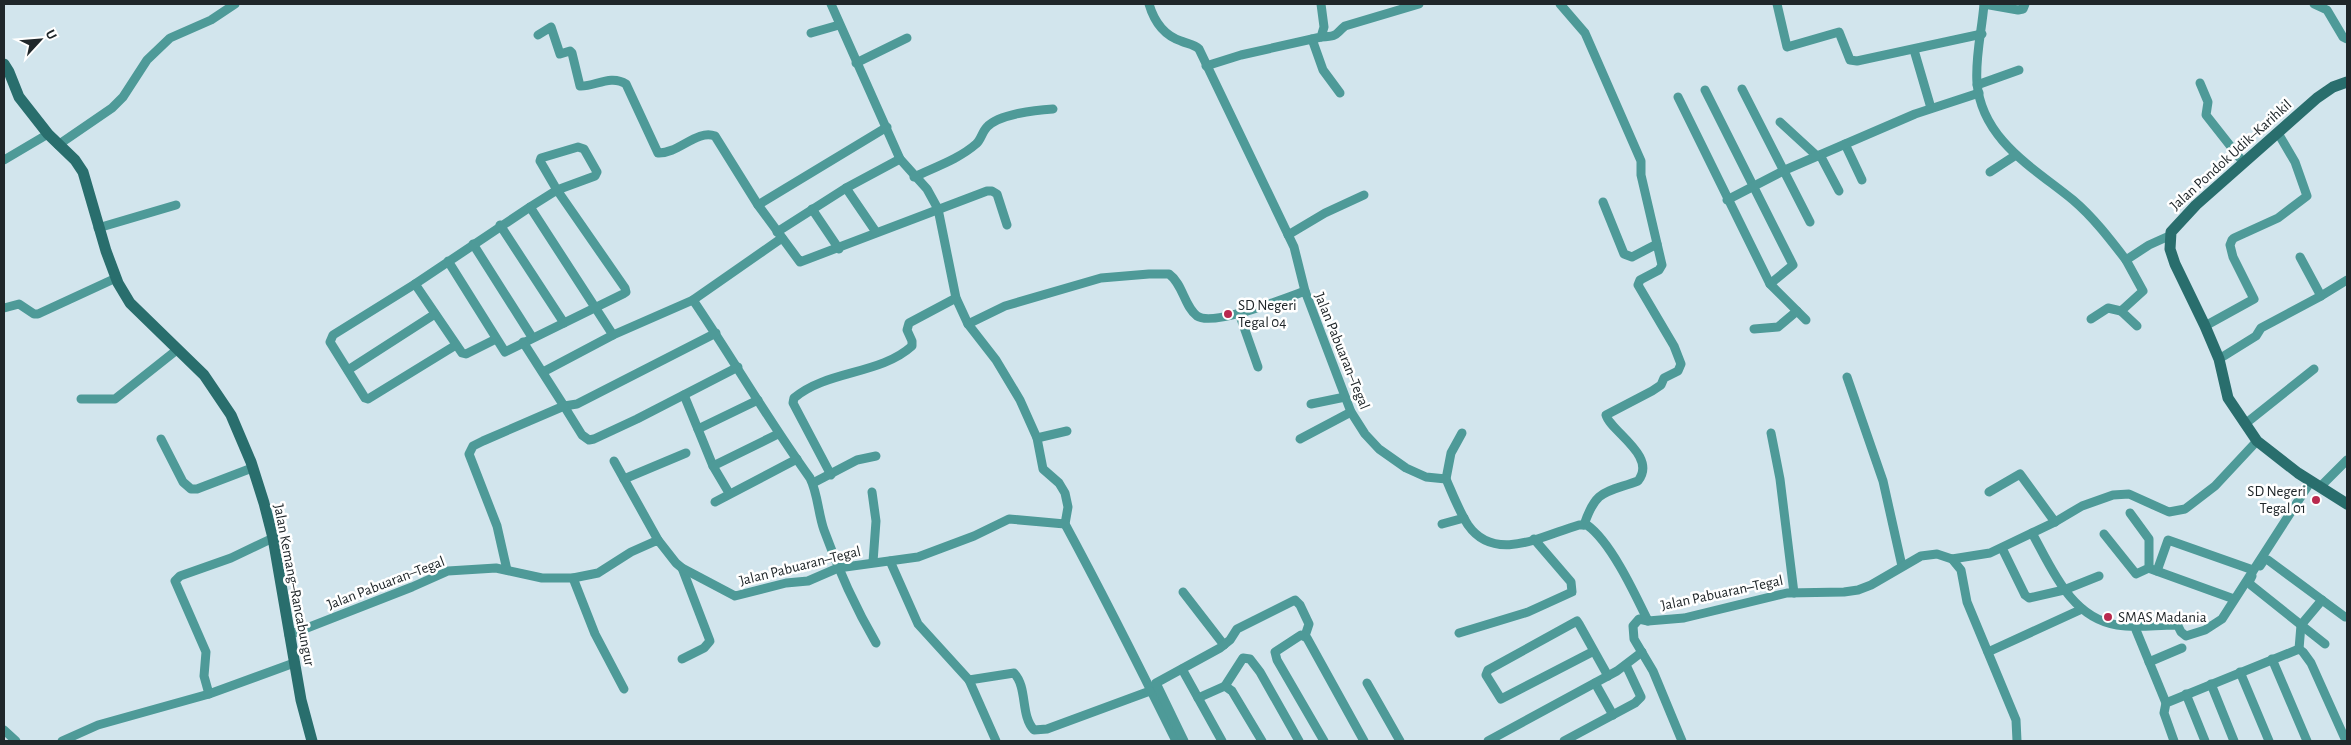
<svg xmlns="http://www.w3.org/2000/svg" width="2351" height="745" font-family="'Alegreya Sans',sans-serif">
	<rect width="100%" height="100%" fill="#d2e5ed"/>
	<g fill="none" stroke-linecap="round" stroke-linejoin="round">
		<g stroke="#4e9a98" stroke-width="9">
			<path d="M831 4 900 159 927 189 938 209 956 298 968 324"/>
			<path d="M1149 4C1154 21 1163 35 1181 41 1188 44 1194 44 1199 49L1294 247 1305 291"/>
			<path d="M1560 4 1585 33 1641 161V175L1662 265 1659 270 1640 280 1638 285 1674 346 1681 364 1678 371 1664 378 1661 385 1652 391 1606 415C1610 431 1658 456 1638 481 1605 493 1596 489 1584 525"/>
			<path d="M1777 4 1787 47 1839 32 1850 60 1857 61 1982 34"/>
			<path d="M1984 4C1982 30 1975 57 1977 83 1982 140 2034 168 2073 200 2093 217 2110 239 2126 260L2149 245 2169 236"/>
			<path d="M1984 4 2018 10 2023 9 2025 4"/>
			<path d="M2314 4 2327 10 2343 37 2347 39"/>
			<path d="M811 33 839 25"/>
			<path d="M538 35 551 27 560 54 570 51 572 53 580 86C594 87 611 74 626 84L658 153C678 154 697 129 715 136L758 205 800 262 987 191H992L997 194 1007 225"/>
			<path d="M1321 37C1339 36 1334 35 1345 26L1419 4"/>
			<path d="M1312 39 1323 70 1340 93"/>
			<path d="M1914 50 1931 108"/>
			<path d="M856 63 907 38"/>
			<path d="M1206 66 1241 55 1321 37 1324 27 1321 4"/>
			<path d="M2200 83 2208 102 2206 115 2243 162"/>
			<path d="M1977 85 2019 70"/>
			<path d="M1742 89 1810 222"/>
			<path d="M1705 90 1793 265 1770 284"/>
			<path d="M1678 97 1770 284 1806 320"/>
			<path d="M1780 122 1817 156"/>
			<path d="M1845 144 1862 180"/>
			<path d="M58 145 112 108 123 97 147 60 170 38 211 20 235 4"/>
			<path d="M1820 155 1839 191"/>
			<path d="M4 160 48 134"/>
			<path d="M1990 172 2016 155"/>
			<path d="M914 177C935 167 959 159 976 144 981 140 982 132 987 127 999 114 1036 110 1053 109"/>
			<path d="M846 188 876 232"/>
			<path d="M1727 200 1785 170 1915 114 1979 93"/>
			<path d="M1603 202 1624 254 1632 257 1657 244"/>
			<path d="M758 205 887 127"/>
			<path d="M530 207 613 335"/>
			<path d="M812 209 839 249"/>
			<path d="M500 225 564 323"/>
			<path d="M98 228 176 205"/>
			<path d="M777 232 846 188 900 159"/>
			<path d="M1288 235 1325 213 1364 195"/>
			<path d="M473 244 532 337"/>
			<path d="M2126 260 2143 291 2121 311 2137 326"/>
			<path d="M448 261 505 352 623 294 626 292 625 288 557 190 540 161 541 158 578 147 584 149 597 172 595 176 557 190 530 207 415 284 333 335 330 342 365 398 368 399 456 345"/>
			<path d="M415 284 462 353 466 354 496 339"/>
			<path d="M2321 296 2347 280"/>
			<path d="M693 300C733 359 768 420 810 478 818 494 818 513 824 530 838 569 855 607 876 643"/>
			<path d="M4 308 19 304 34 314H38L116 278"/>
			<path d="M1239 313 1258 367"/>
			<path d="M2091 319 2108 308 2121 311"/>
			<path d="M2205 326 2254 299 2233 257 2230 245 2232 240 2234 238 2278 218 2307 196 2295 162 2278 133"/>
			<path d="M1754 329 1778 327 1797 311"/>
			<path d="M716 333 577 404 564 406 582 435 589 440 594 439 637 419 738 367"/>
			<path d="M2219 359 2256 336 2261 328 2321 296 2300 257"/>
			<path d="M348 370 435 314"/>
			<path d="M543 372 613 335 693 300 782 238"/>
			<path d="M1847 377 1883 481 1902 566"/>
			<path d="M684 395 713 466 729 493"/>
			<path d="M81 399H115L178 349"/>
			<path d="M1311 404 1345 397"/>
			<path d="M2245 424 2314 369"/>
			<path d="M698 429 758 400"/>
			<path d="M1771 433 1780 479 1794 593"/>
			<path d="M1037 438 1067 431"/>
			<path d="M161 439 183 482 191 489H197L252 468"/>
			<path d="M1300 439 1351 412"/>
			<path d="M614 461 658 540"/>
			<path d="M713 466 778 434"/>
			<path d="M831 475 793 403 794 398C827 370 880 375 912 346V341L907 330 909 323 956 298"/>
			<path d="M624 479 686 453"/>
			<path d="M1446 479 1451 453 1462 433"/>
			<path d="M813 483 857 460 876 456"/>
			<path d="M2320 487 2347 460"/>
			<path d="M872 492 876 521 873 562"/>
			<path d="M1989 492 2020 474 2055 522"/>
			<path d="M715 502 797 459"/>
			<path d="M1065 524C1104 596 1140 668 1176 741"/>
			<path d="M1442 524 1464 518"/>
			<path d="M2032 533C2052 569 2071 618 2117 625 2136 628 2155 625 2175 625L2178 626 2181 632 2186 636 2205 630 2222 619 2311 481"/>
			<path d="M2104 534 2136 574 2149 568V539L2130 513"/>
			<path d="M2002 548 2025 595 2029 598 2064 590 2099 576"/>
			<path d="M1952 559 1961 570 1967 602 2016 720 2017 741"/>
			<path d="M890 561 918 624 969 680 996 741"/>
			<path d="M2260 566 2264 560H2268L2345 617"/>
			<path d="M682 568 710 641 704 648 682 659"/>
			<path d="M2151 569 2234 599"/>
			<path d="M507 570 497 526 469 454 473 446 483 441 564 406 523 342"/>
			<path d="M2157 571 2168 540 2253 570"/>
			<path d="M2252 576 2249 582 2251 585 2325 644"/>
			<path d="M573 578 595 634 624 689"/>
			<path d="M1183 592 1224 645"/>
			<path d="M1648 621 1639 619 1633 626 1634 639 1653 671 1682 741"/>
			<path d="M2136 630 2166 703"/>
			<path d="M1459 633 1528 612 1572 592 1571 582 1534 539"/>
			<path d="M289 635 412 587 448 571 496 568 542 578H573L598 573 631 552 658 540 676 563 682 568 735 596 786 583 808 581 838 568 918 557 974 536 1009 519 1065 524 1068 507 1065 493 1059 483 1043 469 1037 438 1020 400 996 360 968 324 1005 306 1101 278 1149 274H1169C1183 284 1184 306 1197 316 1213 327 1286 298 1305 291L1351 412 1365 434 1379 449 1406 468 1426 477 1446 479C1453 495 1459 511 1468 525 1495 564 1544 535 1579 525H1587C1611 542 1635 594 1648 621L1684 618 1787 593 1844 592 1858 590 1871 585 1921 556 1937 554 1952 559 1990 553 2055 522 2082 506 2113 495 2129 494 2169 512 2185 509 2215 486 2257 441"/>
			<path d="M2299 649 2301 625 2322 600"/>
			<path d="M1594 651 1501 699 1486 675 1488 670 1577 621 1579 624 1608 676"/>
			<path d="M1988 652 2082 609"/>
			<path d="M2272 659 2307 741"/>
			<path d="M2149 662 2182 648"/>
			<path d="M1182 669 1222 741"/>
			<path d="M2240 672 2269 741"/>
			<path d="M969 680 1014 673C1028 688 1020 715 1034 730L1047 729 1150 691"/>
			<path d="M1367 683 1400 741"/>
			<path d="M1595 683 1613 715"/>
			<path d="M2211 684 2234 741"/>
			<path d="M1225 686 1243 658 1250 659 1260 672 1299 741"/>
			<path d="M209 694 204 676 206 652 175 581 180 576 231 558 273 538"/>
			<path d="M2186 694 2205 741"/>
			<path d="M1198 698 1225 686 1232 691 1262 741"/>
			<path d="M4 730 16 741"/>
			<path d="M62 741 98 725 209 694 294 663"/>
			<path d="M1184 741 1156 683 1220 648 1230 640 1237 629 1295 600 1300 605 1309 624 1305 636"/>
			<path d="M1324 741 1277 660 1275 652 1301 635 1307 638 1364 741"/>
			<path d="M1488 741 1617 671 1642 652"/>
			<path d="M1564 741 1635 703 1641 697 1626 665"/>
			<path d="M2174 741 2164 713 2166 703 2299 649 2303 652 2311 663 2346 741"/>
		</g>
		<g stroke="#296e6d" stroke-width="11">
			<path d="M4 64 9 72 19 97 48 134 75 160 83 172 106 251 118 283 130 303 204 375 231 415 251 462 264 503 273 538 301 700 312 741"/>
			<path d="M2347 82 2333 87 2317 98 2196 205 2171 232 2170 249 2175 264 2205 326 2219 359 2228 398 2257 441 2298 473 2347 504"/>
		</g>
	</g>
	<g fill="#b9294e" stroke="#fff" stroke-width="2">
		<circle cx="1228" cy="314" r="5"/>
		<circle cx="2316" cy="500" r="5"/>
		<circle cx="2108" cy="617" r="5"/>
	</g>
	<g text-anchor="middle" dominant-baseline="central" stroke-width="5" stroke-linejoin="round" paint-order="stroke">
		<g font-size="15" fill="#20272a" stroke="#fff">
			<text transform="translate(2231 155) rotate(-42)">Jalan Pondok Udik–Karihkil</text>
			<text transform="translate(1342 351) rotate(68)">Jalan Pabuaran–Tegal</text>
			<text transform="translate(800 566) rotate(-14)">Jalan Pabuaran–Tegal</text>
			<text transform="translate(386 583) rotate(-21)">Jalan Pabuaran–Tegal</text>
			<text transform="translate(294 585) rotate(79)">Jalan Kemang–Rancabungur</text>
			<text transform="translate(1722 593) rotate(-12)">Jalan Pabuaran–Tegal</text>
		</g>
		<g font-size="15" fill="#20272a" stroke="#fff" text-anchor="start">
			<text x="1238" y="305">SD Negeri<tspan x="1238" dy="17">Tegal 04</tspan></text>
			<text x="2306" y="491" text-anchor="end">SD Negeri<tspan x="2306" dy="17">Tegal 01</tspan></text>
			<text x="2118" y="617">SMAS Madania</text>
		</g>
	</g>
	<rect width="2351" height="745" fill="none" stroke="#20272a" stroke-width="10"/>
	<g transform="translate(40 40) rotate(64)" stroke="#ffffff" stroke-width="4" paint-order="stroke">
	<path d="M0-4L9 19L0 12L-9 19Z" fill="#20272a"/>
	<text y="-8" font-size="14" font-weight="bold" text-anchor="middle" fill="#20272a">U</text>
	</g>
</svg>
